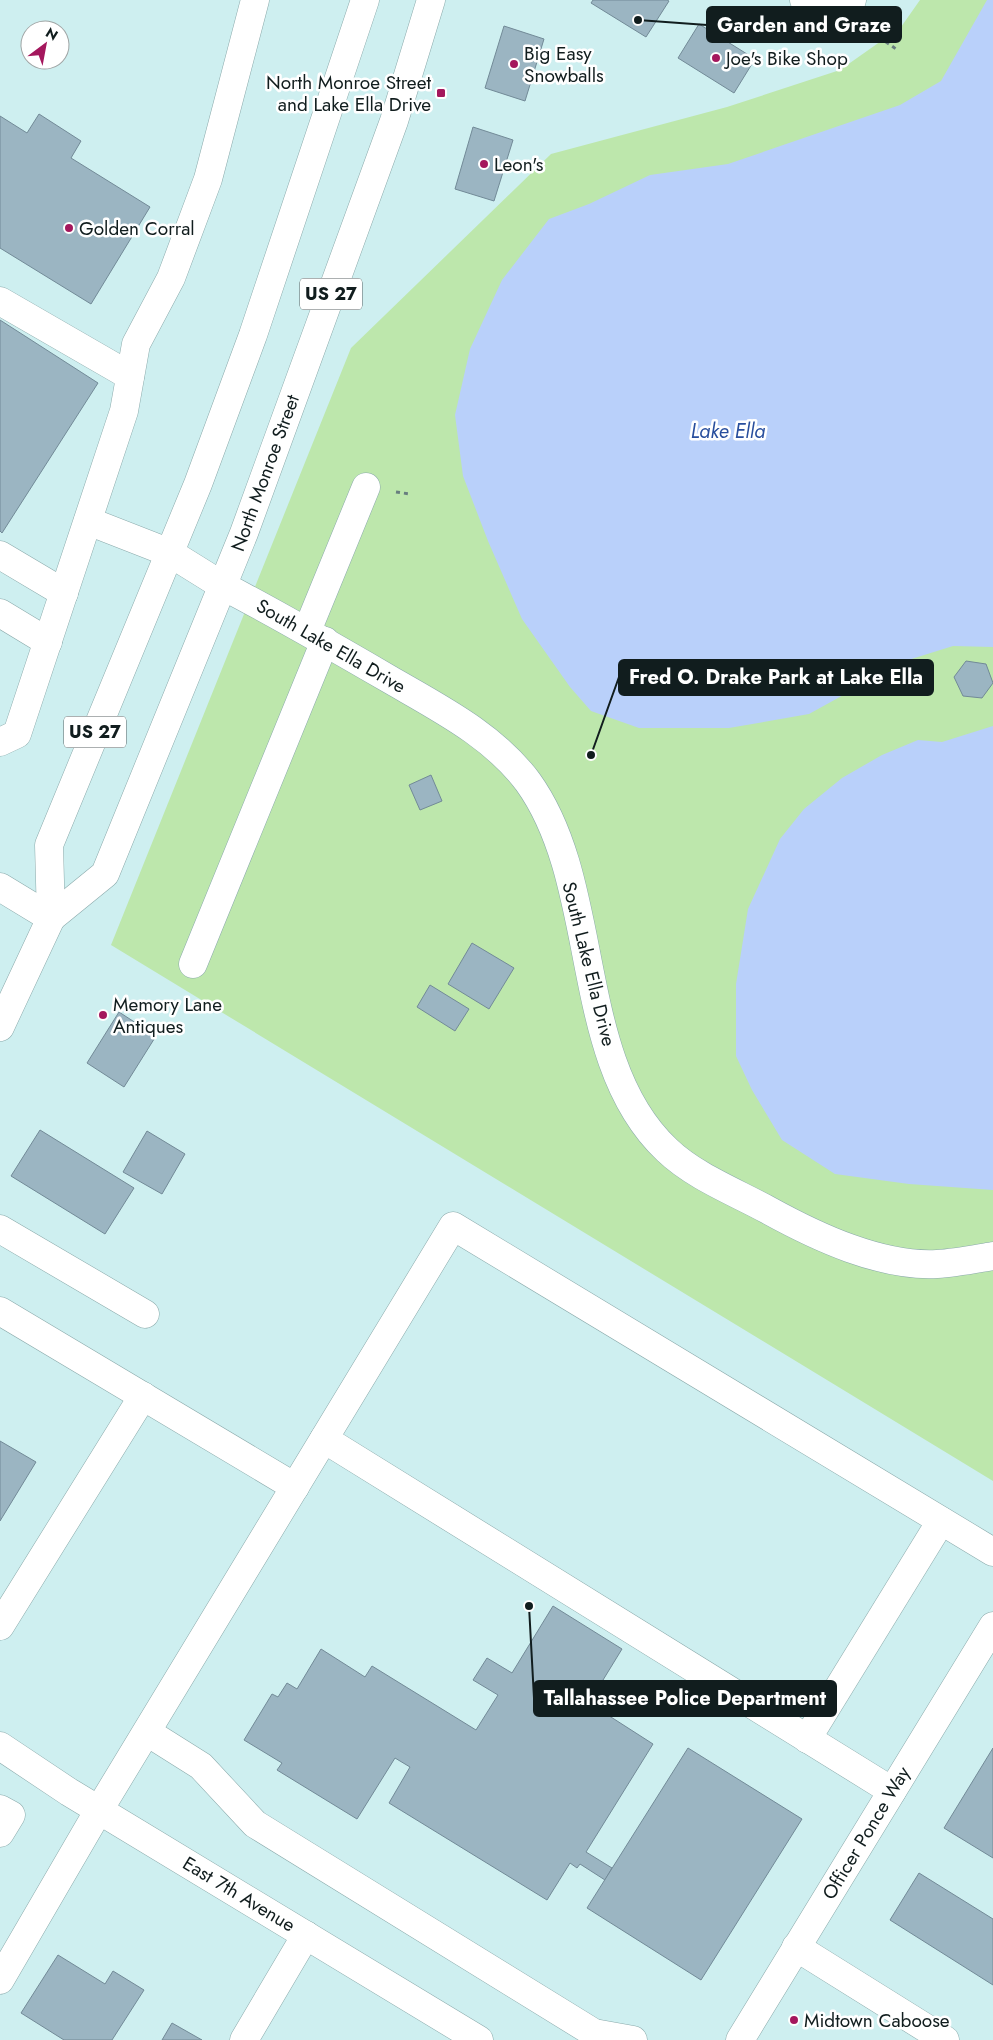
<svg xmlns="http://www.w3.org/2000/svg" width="993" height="2040" font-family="Jost,sans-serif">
	<rect width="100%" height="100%" fill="#ceeff0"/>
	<path fill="#bde7ac" d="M920 0H993V1481L111 945 351 348 551 154 727 107 840 70 901 27Z"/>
	<g fill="#b9d0fa">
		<path d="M987 0H993V647L953 646 905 661 809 714 729 728H639L591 711 570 687 522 619 488 541 463 476 455 415 470 349 502 280 549 219 589 204 650 175 728 164 900 105 941 81Z"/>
		<path d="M993 726V1190L909 1184 835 1174 782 1140 752 1090 736 1056V984L748 909 780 839 804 809 842 778 882 755 918 740 942 742Z"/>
	</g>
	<g fill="#9bb5c2" stroke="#728a97">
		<path d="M593 0H667L669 1 646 37 591 3Z"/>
		<path d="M699 24 755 59 734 93 678 58Z"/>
		<path d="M504 26 544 39 525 101 485 88Z"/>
		<path d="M39 114 81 141 71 158 150 207 91 304 0 248V116L27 133Z"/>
		<path d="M473 127 513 140 494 201 455 189Z"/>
		<path d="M0 320 98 383 2 533 0 531Z"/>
		<path d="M966 661 986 664 993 683 982 698 963 696 954 677Z"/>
		<path d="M431 775 442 801 420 810 409 785Z"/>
		<path d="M472 943 514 968 489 1009 448 984Z"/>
		<path d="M430 985 469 1009 455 1031 417 1007Z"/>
		<path d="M119 1012 156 1036 124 1087 87 1063Z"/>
		<path d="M40 1130 134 1188 105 1234 11 1176Z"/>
		<path d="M147 1131 185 1154 162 1194 123 1172Z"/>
		<path d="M0 1441 36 1462 0 1521Z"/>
		<path d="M553 1606 622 1649 603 1680 614 1687 600 1710 653 1744 586 1852 612 1868 605 1880 580 1864 577 1868 570 1863 547 1900 389 1803 410 1767 395 1758 357 1819 277 1770 282 1763 244 1740 272 1694 278 1697 287 1683 297 1689 321 1649 365 1677 372 1666 476 1730 498 1695 473 1680 487 1658 512 1673Z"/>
		<path d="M688 1748 802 1819 701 1980 587 1908Z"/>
		<path d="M993 1748V1858L944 1828Z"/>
		<path d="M919 1873 993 1919V1985L890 1920Z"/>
		<path d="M58 1955 105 1984 113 1971 144 1990 112 2040H64L21 2013Z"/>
		<path d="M172 2023 202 2040H162Z"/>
	</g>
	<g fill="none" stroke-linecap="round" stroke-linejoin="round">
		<g stroke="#8baaab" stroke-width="29">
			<g id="minor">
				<path d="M804 0C825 12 832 15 852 0"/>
				<path d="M0 301 130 376"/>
				<path d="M88 521 170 553"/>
				<path d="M0 555 64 593"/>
				<path d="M223 586C279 615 334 647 389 679 439 708 493 735 528 782 603 886 571 1060 667 1150 694 1176 735 1192 768 1210 817 1237 881 1267 937 1264 956 1263 975 1259 993 1256"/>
				<path d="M0 613 48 642"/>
				<path d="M307 631 366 487"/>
				<path d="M0 742 17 734 124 411 136 344 171 278 208 179 255 0"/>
				<path d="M0 887 51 918"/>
				<path d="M193 964 325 641"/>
				<path d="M0 1229 145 1314"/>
				<path d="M0 1311 295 1487"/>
				<path d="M324 1439 892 1791"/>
				<path d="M0 1626 143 1396"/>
				<path d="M147 1732 201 1766 255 1824 594 2033 633 2040"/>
				<path d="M807 1739 941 1521"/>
				<path d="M0 1746 69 1792 479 2040"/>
				<path d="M0 1809 11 1815 0 1833"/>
				<path d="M796 1947 945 2040"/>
				<path d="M0 1980 99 1810 453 1226 993 1552"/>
				<path d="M244 2040 306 1935"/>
				<path d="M740 2040 993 1626"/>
			</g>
		</g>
		<g stroke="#8baaab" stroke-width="29">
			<g id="major">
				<path d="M170 553 223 586"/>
				<path d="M51 918 105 874 244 533 394 121 431 0"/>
				<path d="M0 1027 51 918 49 845 198 484 253 335 365 0"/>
			</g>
		</g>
		<g stroke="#687e7f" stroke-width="3" stroke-dasharray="4 4" stroke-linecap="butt">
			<path d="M866 28 896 49"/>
			<path d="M396 492 410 494"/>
		</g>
		<use href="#minor" stroke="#fff" stroke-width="28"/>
		<use href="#major" stroke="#fff" stroke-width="28"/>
	</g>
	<g fill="#a4175d" stroke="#fff" stroke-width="2">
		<circle cx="716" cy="58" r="5"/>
		<circle cx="514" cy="64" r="5"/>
		<rect x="436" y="88" width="10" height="10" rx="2.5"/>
		<circle cx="484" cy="164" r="5"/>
		<circle cx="69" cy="228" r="5"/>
		<circle cx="103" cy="1015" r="5"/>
		<circle cx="794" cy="2020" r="5"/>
	</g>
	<g text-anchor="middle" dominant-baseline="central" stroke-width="5" stroke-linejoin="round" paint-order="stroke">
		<g fill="#fff" stroke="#586162" stroke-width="1">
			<rect x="300" y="278.5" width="62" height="31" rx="4"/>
			<rect x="64" y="716.5" width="62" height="31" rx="4"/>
		</g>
		<g font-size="18" font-weight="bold" fill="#111d1e">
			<text x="331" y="294">US 27</text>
			<text x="95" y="732">US 27</text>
		</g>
		<g font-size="19" fill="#111d1e" stroke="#fff" text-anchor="start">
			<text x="524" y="53">Big Easy<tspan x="524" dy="22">Snowballs</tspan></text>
			<text x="726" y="58">Joe's Bike Shop</text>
			<text x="431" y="82" text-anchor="end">North Monroe Street<tspan x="431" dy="22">and Lake Ella Drive</tspan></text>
			<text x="494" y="164">Leon's</text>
			<text x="79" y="228">Golden Corral</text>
			<text x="113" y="1004">Memory Lane<tspan x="113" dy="22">Antiques</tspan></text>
			<text x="804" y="2020">Midtown Caboose</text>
		</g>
		<g font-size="19" fill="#111d1e" stroke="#fff">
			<text transform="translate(265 473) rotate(-70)">North Monroe Street</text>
			<text transform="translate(331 646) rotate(30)">South Lake Ella Drive</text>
			<text transform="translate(589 964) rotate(76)">South Lake Ella Drive</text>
			<text transform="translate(866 1833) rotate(-59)">Officer Ponce Way</text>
			<text transform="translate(239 1894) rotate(31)">East 7th Avenue</text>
		</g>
		<g font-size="20" font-style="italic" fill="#284e9d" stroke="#fff">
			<text x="728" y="431">Lake Ella</text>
		</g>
	</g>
	<path fill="none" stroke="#111d1e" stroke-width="2" d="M638 20L707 25M591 755L619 677M529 1606L534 1698"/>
	<g fill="#111d1e" stroke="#fff" stroke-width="2">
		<circle cx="638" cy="20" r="5"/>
		<circle cx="591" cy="755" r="5"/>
		<circle cx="529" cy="1606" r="5"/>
	</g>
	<g fill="#111d1e" stroke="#111d1e" stroke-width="2">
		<rect x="707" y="7" width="194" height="35" rx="5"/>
		<rect x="619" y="660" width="314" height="35" rx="5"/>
		<rect x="534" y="1681" width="302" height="35" rx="5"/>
	</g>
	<g font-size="20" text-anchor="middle" font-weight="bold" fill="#fff">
		<text x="804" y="32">Garden and Graze</text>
		<text x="776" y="684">Fred O. Drake Park at Lake Ella</text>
		<text x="685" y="1705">Tallahassee Police Department</text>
	</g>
	<g transform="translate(45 45) rotate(32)"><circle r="24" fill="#ffffff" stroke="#a0a5a5"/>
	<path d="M0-4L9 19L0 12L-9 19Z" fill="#a4175d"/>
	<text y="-8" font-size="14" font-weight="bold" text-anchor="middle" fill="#111d1e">N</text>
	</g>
</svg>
